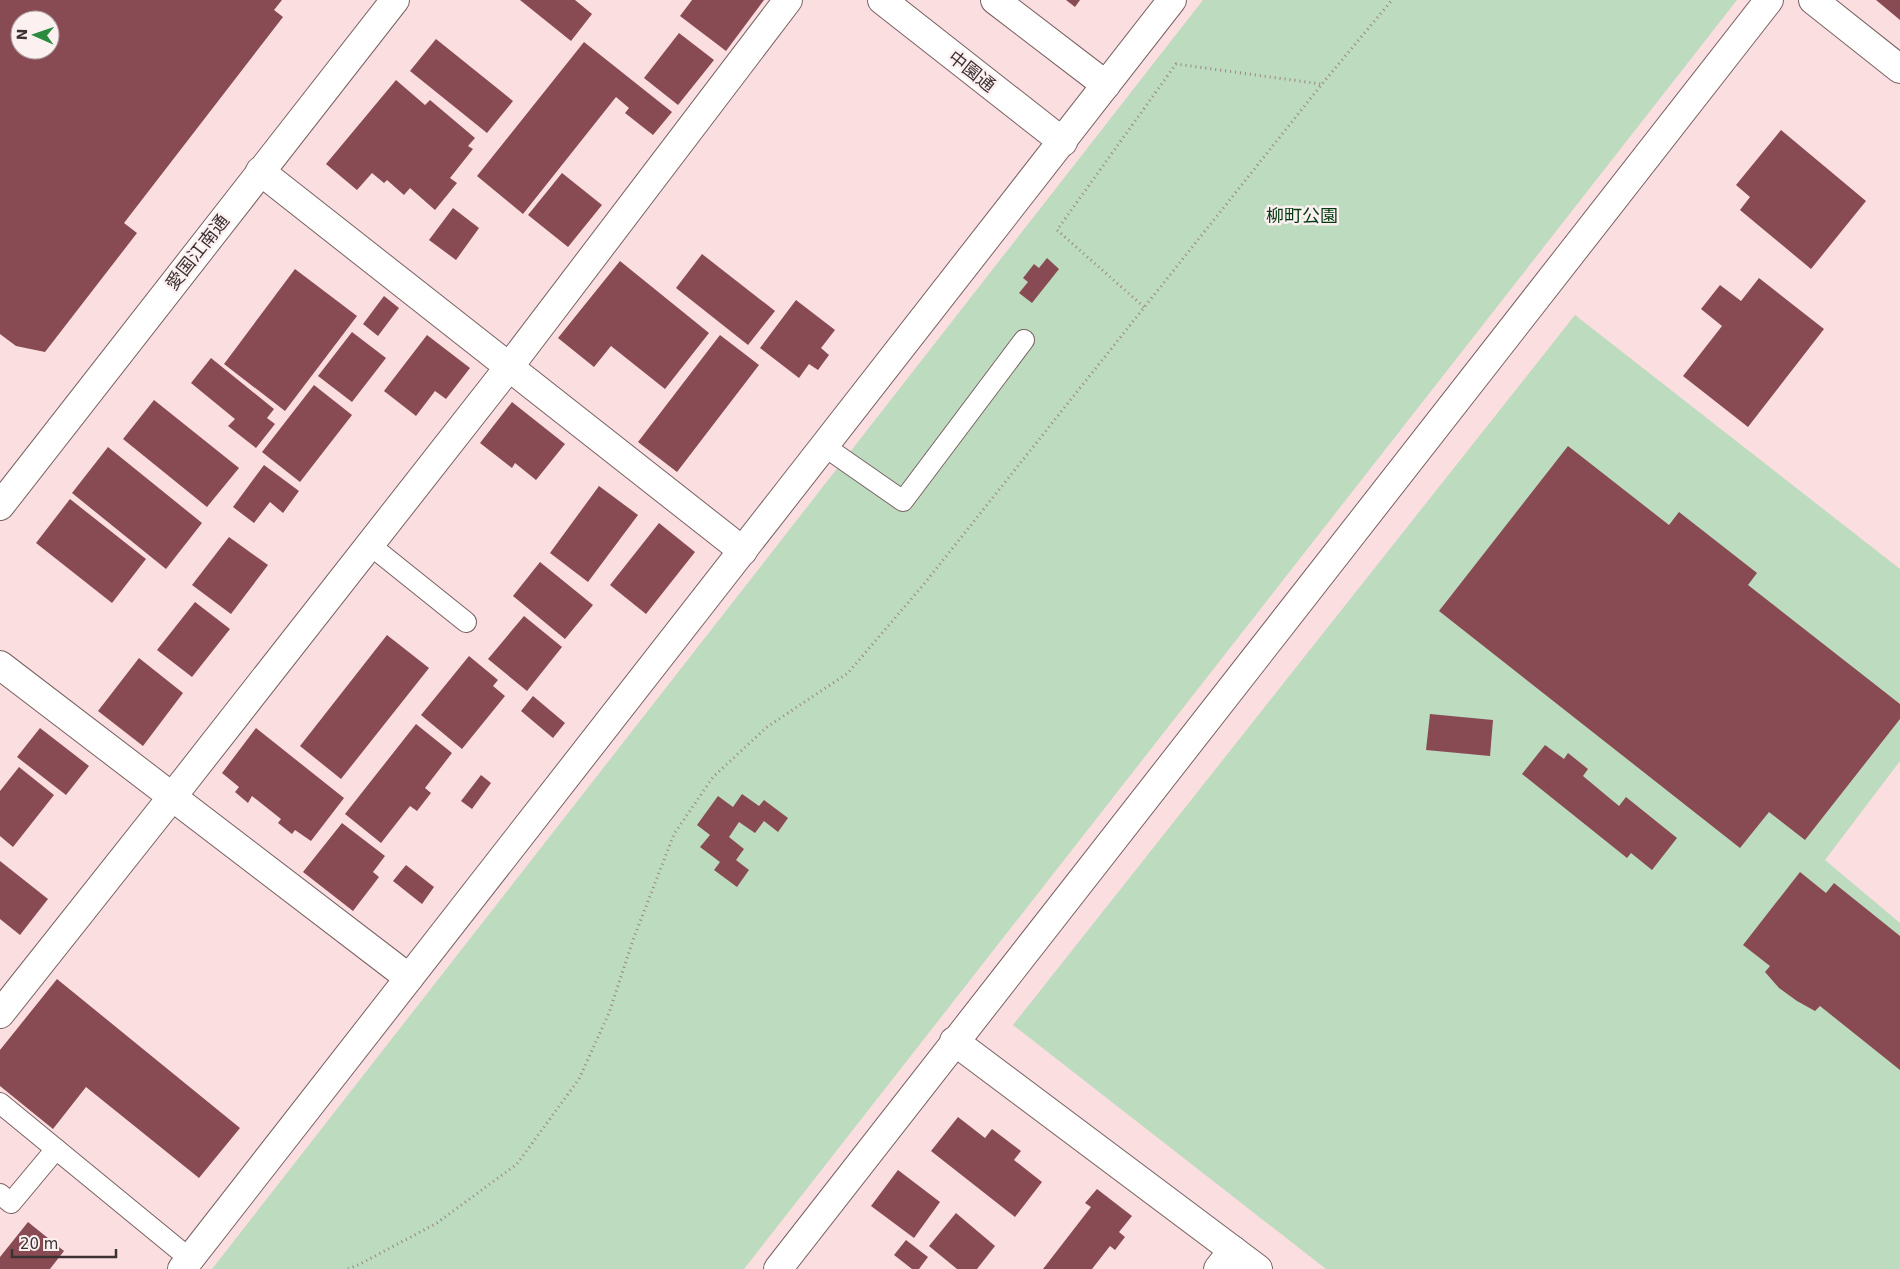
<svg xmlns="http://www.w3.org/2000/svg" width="1900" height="1269" font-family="'DejaVu Sans','Noto Sans JP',sans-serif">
	<rect width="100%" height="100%" fill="#fbdee0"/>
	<g fill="#bddbbe">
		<path d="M1203 0H1737L744 1269H212Z"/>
		<path d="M1575 315 1900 569V761L1825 860 1900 923V1269H1326L1013 1025Z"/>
	</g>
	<g fill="#884b53" fill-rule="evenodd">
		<path d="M0 0H282L274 10 283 17 124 223 137 233 45 352 16 346 0 334ZM20 20H50V50H20Z"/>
		<path d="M520 0H575L592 14 571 41Z"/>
		<path d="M692 0H764L726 51 680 16Z"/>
		<path d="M1066 0H1080L1075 7Z"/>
		<path d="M1876 0H1900V20Z"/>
		<path d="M679 33 714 60 678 105 644 78Z"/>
		<path d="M436 39 513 101 487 133 410 71Z"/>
		<path d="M584 42 672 112 653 135 625 113 629 108 616 97 523 214 477 176Z"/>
		<path d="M396 80 425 105 430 100 475 138 468 146 473 149 450 178 457 183 435 210 410 188 404 195 387 180 384 183 372 173 357 190 326 164Z"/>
		<path d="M1781 130 1866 201 1811 269 1740 210 1750 197 1736 185Z"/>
		<path d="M562 173 602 205 568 247 528 215Z"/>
		<path d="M453 208 479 228 456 260 429 240Z"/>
		<path d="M702 254 775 311 748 345 676 288Z"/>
		<path d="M1047 258 1059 269 1032 303 1019 293 1028 282 1023 278 1034 264 1039 268Z"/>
		<path d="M620 261 709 333 665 389 611 346 594 367 558 338Z"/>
		<path d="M295 269 357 316 285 411 224 364Z"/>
		<path d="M1759 278 1824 329 1748 427 1683 376 1722 326 1701 309 1720 285 1741 301Z"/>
		<path d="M384 296 399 308 378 336 363 324Z"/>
		<path d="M796 300 835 330 821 348 829 355 818 370 809 364 799 378 760 348Z"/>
		<path d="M352 332 386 358 352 402 318 376Z"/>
		<path d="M427 335 470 368 446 399 435 391 416 416 384 391Z"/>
		<path d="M720 335 759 365 677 472 638 442Z"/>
		<path d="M211 358 274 409 267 418 275 424 256 448 228 426 235 419 191 383Z"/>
		<path d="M314 385 352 415 300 482 262 452Z"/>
		<path d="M154 400 239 468 207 507 123 439Z"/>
		<path d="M512 402 565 444 536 480 515 463 512 468 480 443Z"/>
		<path d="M1568 446 1669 525 1679 512 1757 573 1748 585 1900 704V719L1805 840 1769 812 1740 848 1439 611Z"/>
		<path d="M108 447 202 523 166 569 72 493Z"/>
		<path d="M264 465 299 491 283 513 270 502 254 523 233 507Z"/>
		<path d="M599 486 638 515 588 582 550 553Z"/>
		<path d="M70 499 146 559 112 603 36 543Z"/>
		<path d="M659 523 695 552 646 614 610 585Z"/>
		<path d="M229 537 268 565 231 614 192 585Z"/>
		<path d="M540 562 593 605 565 639 513 596Z"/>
		<path d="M195 602 230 629 192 677 157 650Z"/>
		<path d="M524 616 562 647 527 691 488 659Z"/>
		<path d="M387 635 429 668 341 779 300 746Z"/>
		<path d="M469 656 498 680 493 686 505 696 462 749 421 715Z"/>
		<path d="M139 658 183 693 143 746 98 711Z"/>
		<path d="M533 696 565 723 553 738 521 711Z"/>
		<path d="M1430 714 1493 720 1490 756 1426 750Z"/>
		<path d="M416 724 452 753 425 788 431 793 417 811 410 806 381 843 345 814Z"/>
		<path d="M40 728 89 766 66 795 17 757Z"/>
		<path d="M256 728 344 798 311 841 295 830 292 834 278 823 281 819 252 796 248 803 235 792 239 787 222 773Z"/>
		<path d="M1545 745 1564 759 1568 753 1588 769 1583 776 1619 806 1626 797 1677 838 1652 870 1631 853 1627 858 1522 774Z"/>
		<path d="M19 767 54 795 13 847 0 836V791Z"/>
		<path d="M481 775 491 783 472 809 461 801Z"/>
		<path d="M742 794 759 806 764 800 788 818 778 832 764 821 755 833 739 822 729 837 744 849 736 860 749 870 737 887 714 870 720 862 700 847 710 835 697 825 718 796 733 807Z"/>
		<path d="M342 823 385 856 373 872 379 877 353 911 303 872Z"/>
		<path d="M0 861 48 899 20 935 0 919Z"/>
		<path d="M406 865 434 887 422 904 393 881Z"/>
		<path d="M1800 872 1826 893 1834 883 1900 936V1070L1820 1006 1815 1011 1797 1001 1779 988 1765 972 1770 966 1743 945Z"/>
		<path d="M57 979 240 1128 199 1178 86 1087 53 1129 0 1086V1050Z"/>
		<path d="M958 1117 985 1138 992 1129 1021 1151 1014 1160 1042 1182 1015 1217 931 1151Z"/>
		<path d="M898 1170 940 1202 914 1238 871 1206Z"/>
		<path d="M1097 1189 1132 1216 1119 1232 1125 1237 1115 1250 1110 1246 1092 1269H1043L1091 1207 1085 1203Z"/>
		<path d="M956 1213 995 1246 977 1269H957L929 1246Z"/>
		<path d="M28 1222 64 1251 50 1269H0V1257Z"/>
		<path d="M906 1240 928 1257 919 1269H912L894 1255Z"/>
	</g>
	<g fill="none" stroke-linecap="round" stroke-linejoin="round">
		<g stroke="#796163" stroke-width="22">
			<g id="service">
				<path d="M824 446 903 501 1024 340"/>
				<path d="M370 545 466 622"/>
				<path d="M0 1103 56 1149"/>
				<path d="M0 1194 11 1203 56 1149 190 1259"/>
			</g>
		</g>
		<g stroke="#796163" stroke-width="30">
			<g id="minor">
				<path d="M882 0 1063 142"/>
				<path d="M995 0 1106 85"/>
				<path d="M1813 0 1900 69"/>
				<path d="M260 171 743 551"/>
				<path d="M0 506 395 0"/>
				<path d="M0 665 409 978"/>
				<path d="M0 1014 172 797 509 367 788 0"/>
				<path d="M182 1269 1172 0"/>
				<path d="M1218 1269 1233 1250"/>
			</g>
		</g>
		<g stroke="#796163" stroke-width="30">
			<g id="tertiary">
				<path d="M954 1041 1258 1269"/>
				<path d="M778 1269 1769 0"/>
			</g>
		</g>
		<g stroke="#998587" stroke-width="3" stroke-dasharray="1 4" stroke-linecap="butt">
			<path d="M1144 307 1057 230 1176 64 1321 84"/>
			<path d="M348 1269 360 1264 437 1223 517 1164 579 1079 609 1013 633 940 674 834 713 777 767 727 848 673 924 584 1322 84 1392 0"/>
		</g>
		<use href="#service" stroke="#fff" stroke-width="20"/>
		<use href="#minor" stroke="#fff" stroke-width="28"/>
		<use href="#tertiary" stroke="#fff" stroke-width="28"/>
	</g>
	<g text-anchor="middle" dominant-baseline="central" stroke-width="5" stroke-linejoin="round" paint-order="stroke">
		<g font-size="18" fill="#3d3233" stroke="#fcf0f1">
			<text transform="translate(972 71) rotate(38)">中園通</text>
			<text transform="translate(197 252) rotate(-52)">愛国江南通</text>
		</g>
		<g font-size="18" fill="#023b10" stroke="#fcf0f1">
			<text x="1302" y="215">柳町公園</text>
		</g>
	</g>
	<g transform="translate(35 35) rotate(272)"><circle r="24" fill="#fcf0f1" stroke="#b0a4a5"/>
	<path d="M0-4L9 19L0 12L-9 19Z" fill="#2a8a3d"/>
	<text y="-8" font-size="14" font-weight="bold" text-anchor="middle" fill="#3d3233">N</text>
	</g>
	<path d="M12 1249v8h104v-8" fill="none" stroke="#3d3233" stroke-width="2.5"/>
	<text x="20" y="1249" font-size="15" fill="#3d3233" stroke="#fcf0f1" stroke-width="4" paint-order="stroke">20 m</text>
</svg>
